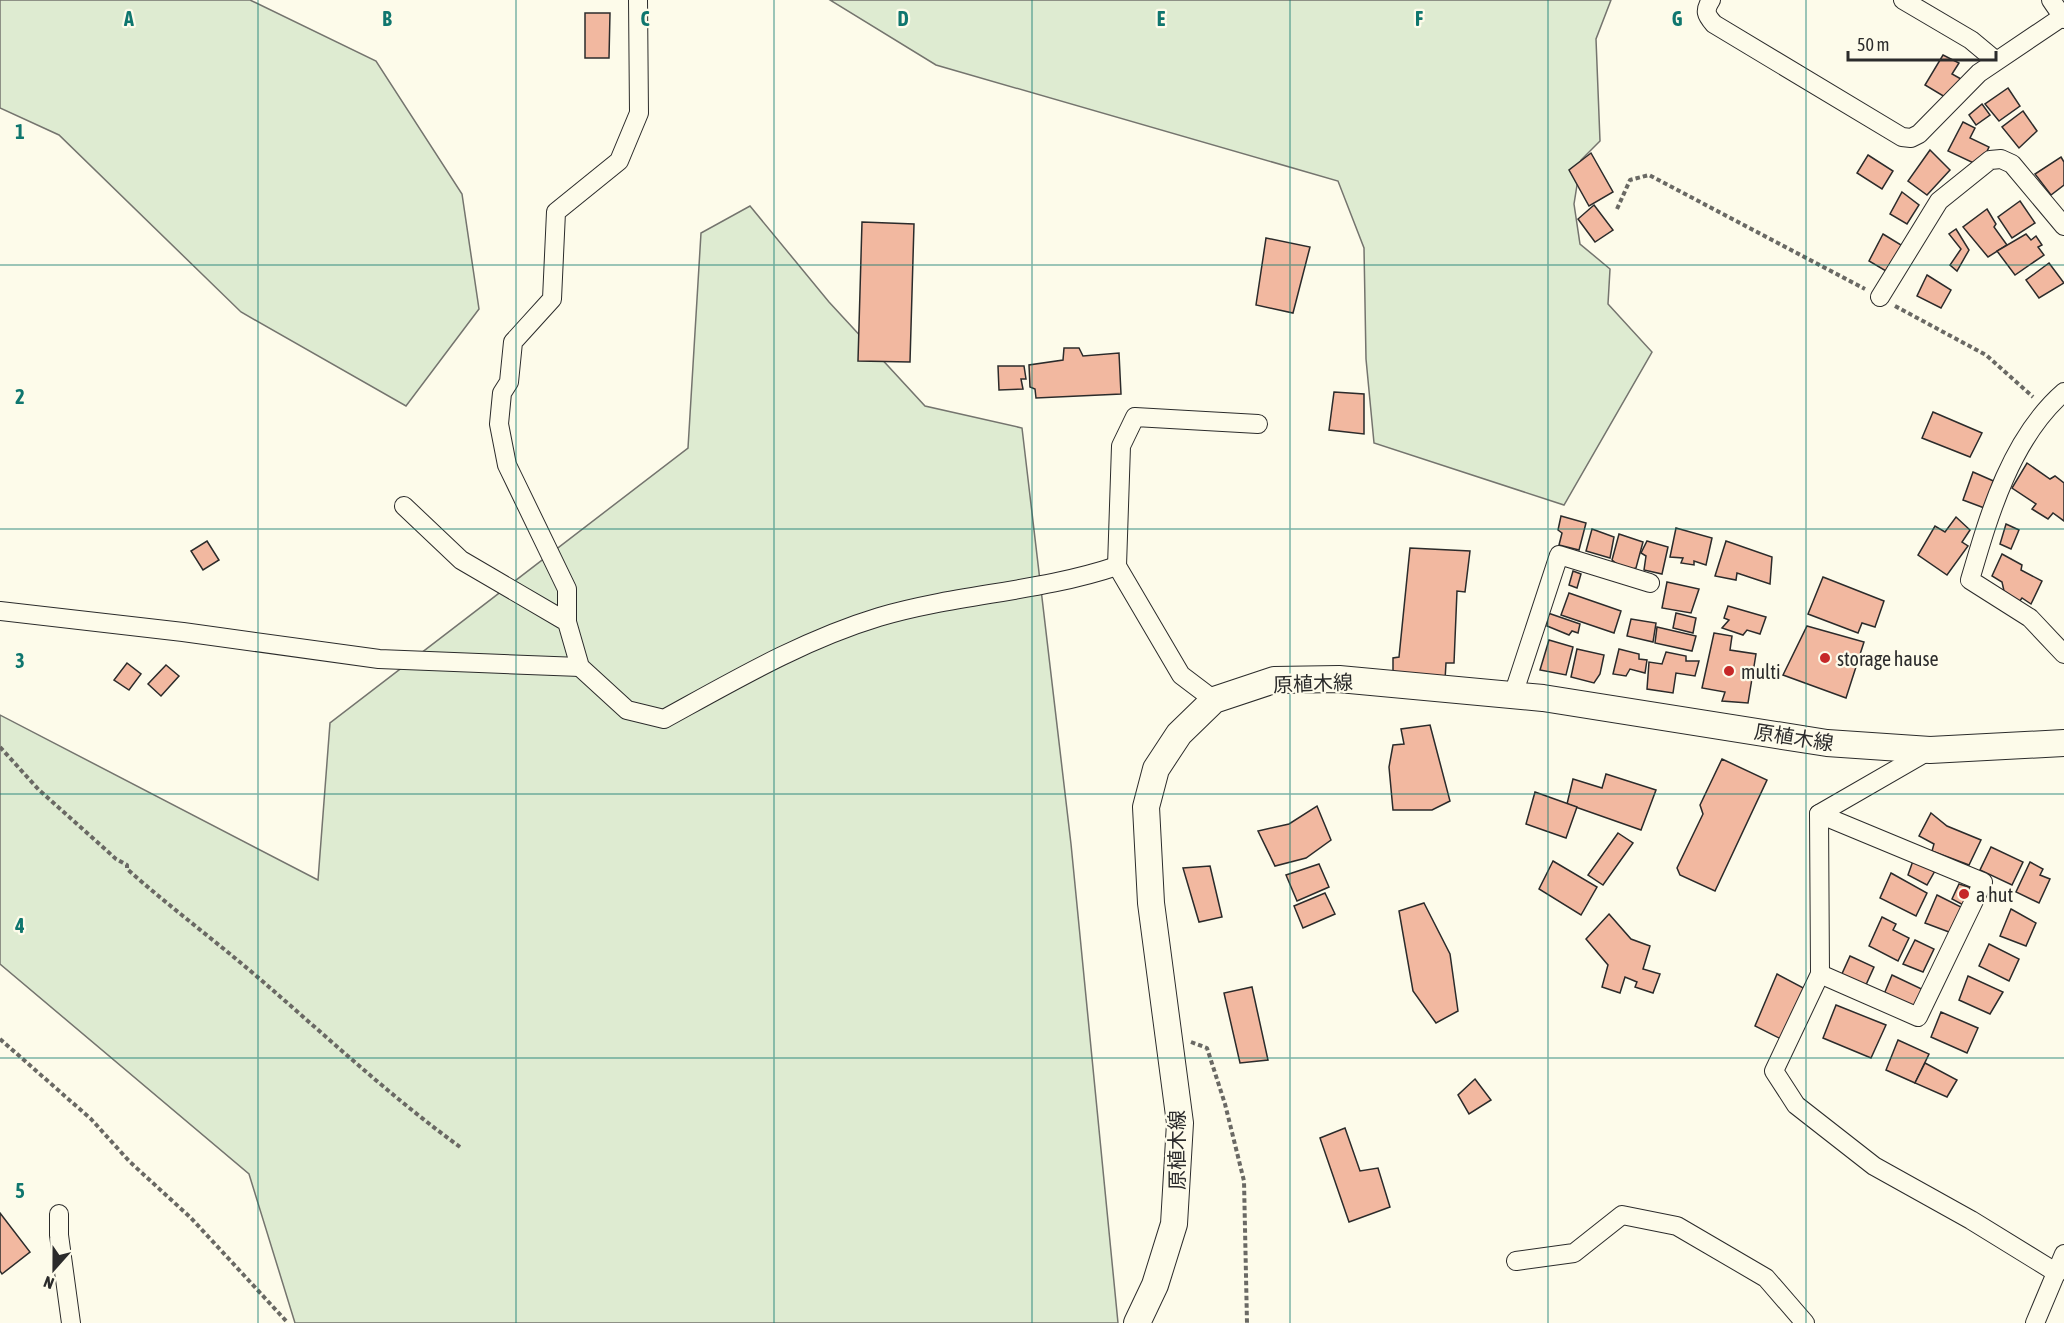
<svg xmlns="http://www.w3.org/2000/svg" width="2064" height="1323" font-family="'Asap Condensed','Noto Sans JP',sans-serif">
	<rect width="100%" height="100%" fill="#fdfbea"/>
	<g fill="#deebd1" stroke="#74746e" stroke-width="1.5">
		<path d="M0 0H250L376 61 462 194 479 309 406 406 241 312 59 135 0 108Z"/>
		<path d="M830 0H1611L1596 39 1600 141 1581 160 1574 204 1580 244 1610 269 1608 304 1652 352 1564 505 1374 443 1366 359 1364 248 1338 181 936 65Z"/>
		<path d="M750 206 829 302 925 406 1022 428 1071 844 1118 1323H295L249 1174 0 964V715L318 880 330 723 688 448 701 233Z"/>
	</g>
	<g fill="#f2b8a0" stroke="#2b2b2b" stroke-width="1.5">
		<path d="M585 13H610L609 58H585Z"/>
		<path d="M1943 55 1959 63 1952 74 1961 79 1945 97 1925 85Z"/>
		<path d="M2008 88 2020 106 1999 121 1985 104Z"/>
		<path d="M1982 104 1990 115 1976 125 1969 115Z"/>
		<path d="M2023 111 2037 131 2019 148 2002 127Z"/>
		<path d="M1963 122 1975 128 1970 138 1989 147 1980 166 1948 151Z"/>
		<path d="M1930 150 1950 170 1927 195 1908 181Z"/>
		<path d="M1591 153 1613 192 1589 206 1569 170Z"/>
		<path d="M1868 155 1893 171 1882 189 1857 173Z"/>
		<path d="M2061 157 2064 162V185L2051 195 2035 174Z"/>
		<path d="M1902 192 1919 205 1907 224 1890 214Z"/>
		<path d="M2020 201 2035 223 2012 238 1998 217Z"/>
		<path d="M1594 205 1613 230 1595 242 1578 219Z"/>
		<path d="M1987 209 1996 224 1994 227 2007 245 1988 257 1963 227Z"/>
		<path d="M862 222 914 224 910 362 858 361Z"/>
		<path d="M1956 229 1969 250 1957 271 1950 265 1961 249 1949 234Z"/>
		<path d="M1883 234 1906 248 1891 274 1869 261Z"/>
		<path d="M2026 234 2031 240 2036 236 2042 245 2038 247 2044 255 2015 275 1997 251Z"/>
		<path d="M1266 238 1310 247 1293 313 1256 305Z"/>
		<path d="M2049 263 2064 283 2039 298 2026 280Z"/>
		<path d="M1927 275 1951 290 1941 308 1917 296Z"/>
		<path d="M1064 348H1079L1083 356 1119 353 1121 394 1036 398 1035 389 1030 387 1029 365 1063 360Z"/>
		<path d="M998 366H1024L1026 379H1021L1023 389 999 390Z"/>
		<path d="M1334 392 1364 394V434L1329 430Z"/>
		<path d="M1933 412 1982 433 1970 457 1922 438Z"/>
		<path d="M2027 463 2050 479 2055 476 2064 483V521L2053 513 2048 519 2032 509 2036 504 2012 488Z"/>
		<path d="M1973 472 1998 483 1987 509 1963 500Z"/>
		<path d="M1561 516 1586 523 1579 550 1559 545 1562 533 1558 530Z"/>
		<path d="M1956 517 1970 530 1962 542 1968 546 1947 575 1918 555 1935 526 1945 532Z"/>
		<path d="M2006 524 2019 530 2011 549 2000 544Z"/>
		<path d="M1676 528 1712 538 1706 565 1694 561V565L1681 563 1683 558 1670 557Z"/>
		<path d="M1592 529 1614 537 1610 558 1586 551Z"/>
		<path d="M1619 534 1643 542 1636 568 1626 571 1612 560Z"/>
		<path d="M207 541 219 560 203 570 191 551Z"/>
		<path d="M1647 541 1668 547 1662 574 1644 570 1646 556 1641 553Z"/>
		<path d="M1726 541 1772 557 1770 584 1737 573 1736 580 1715 576Z"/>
		<path d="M1410 548 1470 551 1465 592 1457 591 1454 663H1446L1445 680 1393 674V658L1399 657Z"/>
		<path d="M2002 554 2022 565 2021 570 2042 581 2031 604 2022 598 2019 602 2004 591 2002 582 1992 576Z"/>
		<path d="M1573 571 1581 574 1577 588 1569 585Z"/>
		<path d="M1823 577 1884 601 1875 627 1862 623 1858 633 1808 614Z"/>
		<path d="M1667 582 1699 589 1691 613 1662 608Z"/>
		<path d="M1569 593 1621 611 1614 633 1561 615Z"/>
		<path d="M1728 606 1766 617 1760 634 1747 630 1743 635 1722 628 1729 620 1724 618Z"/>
		<path d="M1548 613 1580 624 1578 633 1572 631 1569 635 1547 626Z"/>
		<path d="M1676 613 1696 618 1693 633 1673 628Z"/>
		<path d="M1631 619 1656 623 1653 642 1627 636Z"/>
		<path d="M1807 626 1864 642 1846 698 1783 675Z"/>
		<path d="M1657 627 1696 636 1692 651 1655 643Z"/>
		<path d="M1714 633 1732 636 1730 650 1756 654 1748 703 1722 701 1725 692 1702 688Z"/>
		<path d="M1549 640 1573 647 1566 675 1540 670Z"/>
		<path d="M1577 649 1604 655 1600 674 1594 683 1571 677Z"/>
		<path d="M1619 649 1639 654V659L1647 660 1645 673 1630 669 1626 676 1613 674Z"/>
		<path d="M1666 652 1686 656V661H1699L1695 676 1676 673 1673 693 1647 689 1649 662 1662 664Z"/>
		<path d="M127 663 141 674 129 690 114 680Z"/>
		<path d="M166 665 179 676 161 696 148 684Z"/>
		<path d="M1430 725 1450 801 1432 810H1393L1389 767 1393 745 1404 744 1401 729Z"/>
		<path d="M1722 759 1767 780 1715 891 1680 875 1677 868 1703 814 1700 805Z"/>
		<path d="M1606 774 1656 790 1641 830 1567 804 1573 779 1602 788Z"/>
		<path d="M1535 792 1577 807 1566 838 1526 824Z"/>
		<path d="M1317 806 1331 840 1306 858 1275 866 1258 831 1289 824Z"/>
		<path d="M1931 813 1947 826 1981 840 1969 865 1932 851 1934 844 1919 836Z"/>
		<path d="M1618 833 1633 843 1603 885 1588 875Z"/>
		<path d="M1991 847 2023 862 2012 885 1980 870Z"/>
		<path d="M1914 858 1936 869 1927 885 1908 875Z"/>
		<path d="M1553 861 1597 887 1581 915 1539 889Z"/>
		<path d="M2030 862 2043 869 2040 875 2050 879 2039 903 2016 892Z"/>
		<path d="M1319 864 1329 887 1297 901 1286 875Z"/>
		<path d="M1210 866 1222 917 1199 922 1183 868Z"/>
		<path d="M1891 873 1927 893 1916 916 1880 898Z"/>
		<path d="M1959 884 1975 889 1967 907 1952 899Z"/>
		<path d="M1325 893 1335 914 1303 928 1294 906Z"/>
		<path d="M1937 895 1967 910 1957 935 1925 923Z"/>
		<path d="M1424 903 1450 954 1458 1011 1436 1023 1413 991 1399 911Z"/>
		<path d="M2011 909 2036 923 2026 946 2000 936Z"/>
		<path d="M1609 914 1631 939 1650 946 1643 969 1660 974 1653 993 1635 987 1637 982 1625 977 1620 993 1602 987 1608 965 1586 939Z"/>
		<path d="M1882 917 1896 924 1893 930 1909 938 1898 961 1869 946Z"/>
		<path d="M1915 940 1934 949 1923 972 1903 964Z"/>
		<path d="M1989 944 2019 959 2009 981 1979 966Z"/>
		<path d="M1850 956 1874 967 1865 987 1841 976Z"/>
		<path d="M1777 974 1811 992 1787 1042 1755 1026Z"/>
		<path d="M1892 975 1928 992 1916 1014 1882 999Z"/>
		<path d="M1968 976 2003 992 1990 1014 1959 1000Z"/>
		<path d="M1252 987 1268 1060 1240 1063 1224 993Z"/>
		<path d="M1836 1005 1886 1025 1871 1058 1823 1038Z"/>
		<path d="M1941 1012 1978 1028 1967 1053 1931 1037Z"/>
		<path d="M1898 1040 1929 1054 1915 1083 1886 1070Z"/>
		<path d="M1925 1063 1957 1080 1947 1097 1915 1083Z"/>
		<path d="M1475 1079 1491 1100 1469 1114 1458 1095Z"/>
		<path d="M1345 1128 1360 1171 1378 1168 1390 1207 1349 1222 1320 1138Z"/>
		<path d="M0 1213 30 1252 2 1274 0 1271Z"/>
	</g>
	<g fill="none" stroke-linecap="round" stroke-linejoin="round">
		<g stroke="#2b2b2b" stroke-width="20">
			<g id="street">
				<path d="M1711 0C1704 11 1706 15 1714 24L1902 137 1911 138 1919 134 1979 73 2062 17"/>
				<path d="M1903 0 1971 40 1995 60"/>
				<path d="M2051 0 2064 19"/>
				<path d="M1880 297 1939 201 1990 160 2001 159 2012 164 2064 226"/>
				<path d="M2064 392C2011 438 1989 515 1970 580L2030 618 2064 654"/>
				<path d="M404 506 461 560 567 622 580 667 627 710 664 719C735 680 803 640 879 617 957 594 1040 592 1117 566"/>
				<path d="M0 611 183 632 379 659 580 667"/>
				<path d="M567 622V589L507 465 499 424 502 393 509 382 513 342 552 299 556 212 619 161 639 113 638 0"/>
				<path d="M1513 695 1559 555 1650 583"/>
				<path d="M1214 700 1181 675 1117 566 1121 446 1135 417 1258 424"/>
				<path d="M1930 750 1819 814 1820 974 1774 1071 1796 1105 1874 1166 1971 1220 2057 1273"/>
				<path d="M1819 814 1983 882 1918 1017 1820 974"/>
				<path d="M59 1214V1235L71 1323"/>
				<path d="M1516 1261 1574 1253 1622 1215 1677 1226 1766 1278 1805 1323"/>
				<path d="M2035 1323 2064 1254"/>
			</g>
		</g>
		<g stroke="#2b2b2b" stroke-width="28">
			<path id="secondary" d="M1137 1323 1155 1285 1174 1224 1180 1123 1151 903 1146 807 1156 769 1179 734 1214 700 1274 680 1339 679 1543 698 1827 743 1930 750 2064 743"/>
		</g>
		<g stroke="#6a6964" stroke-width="4" stroke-dasharray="4.5 3" stroke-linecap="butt">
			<path d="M1617 209 1630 180 1649 175 1865 289"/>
			<path d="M1895 306 1986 355 2033 397"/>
			<path d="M0 747 39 790 116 859 127 865V869C171 908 217 942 261 980 326 1036 390 1096 460 1147"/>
			<path d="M0 1039 91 1119 130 1162 191 1218 288 1323"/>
			<path d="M1191 1042 1207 1048 1225 1104 1244 1181 1247 1323"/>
		</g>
		<use href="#street" stroke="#fdfbea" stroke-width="18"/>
		<use href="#secondary" stroke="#fdfbea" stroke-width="26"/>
	</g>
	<path fill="none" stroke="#0f766e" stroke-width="1.5" stroke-opacity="0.55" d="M258 0V1323M516 0V1323M774 0V1323M1032 0V1323M1290 0V1323M1548 0V1323M1806 0V1323M0 265H2064M0 529H2064M0 794H2064M0 1058H2064"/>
	<g fill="#c62828" stroke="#fdfbea" stroke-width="2">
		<circle cx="1825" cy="658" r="6"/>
		<circle cx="1729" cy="671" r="6"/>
		<circle cx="1964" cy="894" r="6"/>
	</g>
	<g text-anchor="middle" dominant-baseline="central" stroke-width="4.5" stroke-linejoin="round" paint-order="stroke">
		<g font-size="20" fill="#2b2b2b" stroke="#fdfbea" text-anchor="start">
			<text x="1837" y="658">storage hause</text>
			<text x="1741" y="671">multi</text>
			<text x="1976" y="894">a hut</text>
		</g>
		<g font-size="20" fill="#2b2b2b" stroke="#fdfbea">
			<text transform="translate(1313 683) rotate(-2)">原植木線</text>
			<text transform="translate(1794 737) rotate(9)">原植木線</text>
			<text transform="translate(1176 1150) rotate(-90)">原植木線</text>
		</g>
	</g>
	<g font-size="20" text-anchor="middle" font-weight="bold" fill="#0f766e" stroke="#fdfbea" stroke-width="4.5" stroke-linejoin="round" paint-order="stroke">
		<text x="129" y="26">A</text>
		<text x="387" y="26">B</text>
		<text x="645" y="26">C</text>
		<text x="903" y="26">D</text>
		<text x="1161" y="26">E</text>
		<text x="1419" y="26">F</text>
		<text x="1677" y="26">G</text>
		<text x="20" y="139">1</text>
		<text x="20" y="404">2</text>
		<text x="20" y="668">3</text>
		<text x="20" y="933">4</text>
		<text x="20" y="1198">5</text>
	</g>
	<g transform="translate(54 1269) rotate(201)" stroke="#fdfbea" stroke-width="4.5" paint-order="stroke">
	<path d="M0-4.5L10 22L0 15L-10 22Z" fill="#2b2b2b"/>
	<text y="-9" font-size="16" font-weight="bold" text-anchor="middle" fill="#2b2b2b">N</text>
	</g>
	<path d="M1848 51v9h148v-9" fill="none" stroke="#2b2b2b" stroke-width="3"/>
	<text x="1857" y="51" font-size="18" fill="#2b2b2b" stroke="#fdfbea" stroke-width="4.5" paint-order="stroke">50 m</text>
</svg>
